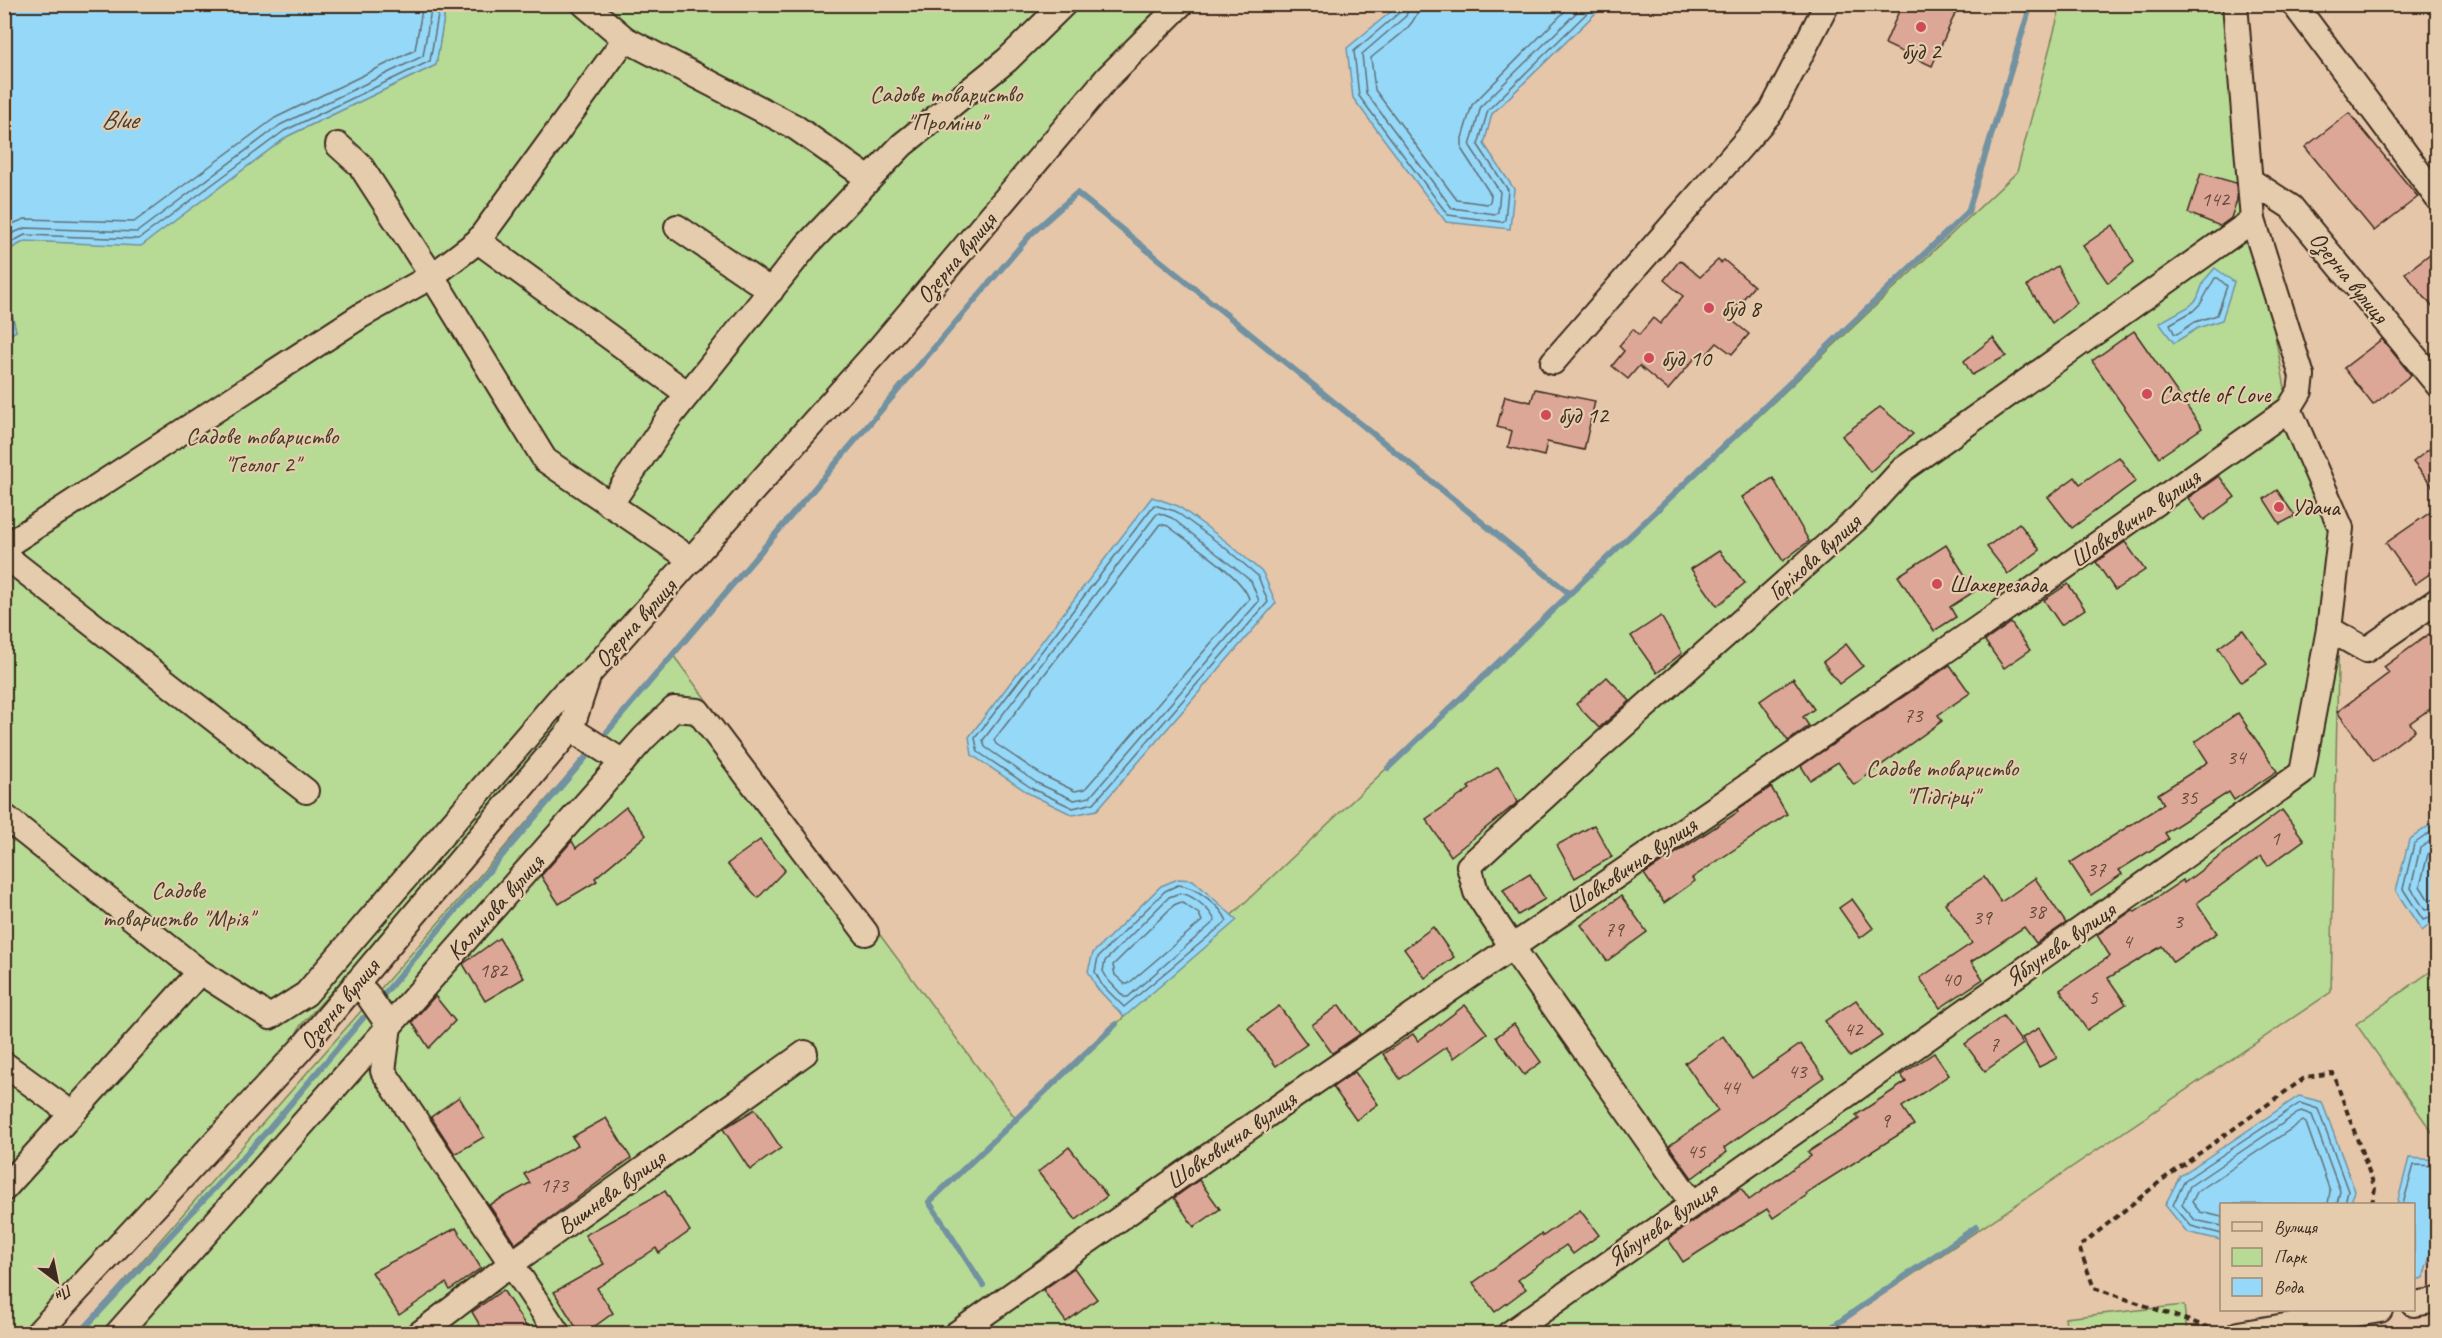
<svg xmlns="http://www.w3.org/2000/svg" width="2442" height="1338" font-family="Caveat,sans-serif">
	<rect width="100%" height="100%" fill="#e5c6a9"/>
	<filter id="ink" filterUnits="userSpaceOnUse"><feTurbulence type="fractalNoise" baseFrequency=".0167" numOctaves="2"/><feDisplacementMap in="SourceGraphic" scale="12" xChannelSelector="R" yChannelSelector="G"/><feConvolveMatrix kernelMatrix="1 2 1 2 8 2 1 2 1" color-interpolation-filters="sRGB"/></filter>
	<g filter="url(#ink)">
		<g fill="#b7da95" stroke="#79825a" stroke-width="1.5">
			<path d="M446 5H1181L589 674 571 729 301 1025 289 1047 35 1333 5 1334 4 337 16 331 5 284V252L25 241 141 245 288 136 436 65Z"/>
			<path d="M2061 5H2242L2253 220 2289 409 2341 528 2331 992 1826 1333 78 1334 673 655 1016 1119 2017 172Z"/>
			<path d="M2437 967V1139L2356 1024Z"/>
			<path d="M2184 1305 2187 1333H2067L2065 1318Z"/>
		</g>
		<g fill="#96d8f8" stroke="#7292a1" stroke-width="1.5">
			<path d="M5 4H446V5L436 65 288 136 141 246 25 241 5 252Z"/>
			<path d="M1399 5H1604L1492 114 1484 144 1514 189 1510 229 1446 222 1353 98 1347 48Z"/>
			<path d="M2215 268 2234 282 2222 320 2198 328 2174 343 2159 323 2190 306 2197 299 2204 281Z"/>
			<path d="M4 284 16 331 5 337H4Z"/>
			<path d="M1152 497 1178 506 1227 542 1263 573 1276 603 1097 810 1073 815 1030 794 972 755 969 737Z"/>
			<path d="M2437 820V919L2422 931 2396 891 2409 840Z"/>
			<path d="M1178 879 1193 880 1237 920 1124 1017 1097 988 1088 971 1093 953 1161 886Z"/>
			<path d="M2299 1096 2322 1102 2355 1191 2350 1204H2222L2221 1240 2187 1232 2165 1205 2180 1176Z"/>
			<path d="M2409 1158 2438 1160 2437 1242 2434 1243 2423 1278 2414 1280V1204H2397Z"/>
		</g>
		<g fill="none" stroke-linecap="round" stroke-linejoin="round">
			<g stroke="#5f7075" stroke-width="1.5">
				<path d="M1402 4 1400 12 1354 51 1359 96 1448 215 1502 222 1505 220 1508 190 1478 145 1488 110 1596 4"/>
				<path d="M1410 4 1406 16 1362 54 1366 93 1452 208 1495 214 1498 212 1500 192 1470 146 1481 106 1585 4"/>
				<path d="M1419 4C1418 28 1387 43 1371 58L1375 90 1457 200 1487 204 1490 202 1491 195 1462 150V138L1472 105 1572 4"/>
				<path d="M4 227 25 219 134 222 275 118 415 50 423 4"/>
				<path d="M4 237 25 228 137 232 280 125 423 56 432 4"/>
				<path d="M4 246 25 235 139 239 284 131 430 61 440 4"/>
				<path d="M2215 278H2218L2227 286 2217 315 2195 322 2177 334 2174 333 2170 324 2193 311 2201 303Z"/>
				<path d="M1154 505 1175 511 1224 547 1258 576 1268 602 1094 803 1073 808 1033 789 978 752 975 738Z"/>
				<path d="M1159 513 1172 518 1251 581 1259 601 1090 797 1074 800 1037 783 985 747 983 740 1156 515Z"/>
				<path d="M1160 524 1168 526C1188 542 1243 576 1249 599L1085 789 1075 791 1042 775 996 744 994 740Z"/>
				<path d="M2438 827 2414 844 2403 889 2423 920 2438 915"/>
				<path d="M2438 836 2420 848 2411 888 2425 910 2438 908"/>
				<path d="M2438 847 2428 854 2420 886 2428 899H2438"/>
				<path d="M1178 885C1195 886 1220 905 1227 921L1124 1007 1102 985 1095 972 1098 957 1165 891Z"/>
				<path d="M1180 893C1192 894 1211 910 1215 921L1128 997H1124L1108 980 1103 971 1105 961 1169 897Z"/>
				<path d="M1181 902 1199 914 1202 921 1128 984H1125L1115 975 1113 965 1174 905Z"/>
				<path d="M2403 1204 2414 1165 2438 1166"/>
				<path d="M2222 1217 2200 1212 2192 1202 2197 1192 2303 1121 2306 1123 2330 1191 2328 1204"/>
				<path d="M2222 1226 2195 1220 2182 1205 2190 1186 2301 1111 2312 1115 2340 1191 2337 1204"/>
				<path d="M2222 1234 2191 1226 2173 1205 2185 1180 2300 1103 2318 1109 2348 1191 2345 1204"/>
			</g>
			<g stroke="#7292a1" stroke-width="6">
				<path d="M607 732 1031 234 1077 193 1570 594"/>
				<path d="M1388 768 1968 212 2031 4"/>
				<path d="M385 993 586 757"/>
				<path d="M983 1285 929 1202 1116 1024"/>
				<path d="M79 1334 270 1128 363 1018"/>
				<path d="M1822 1334 1976 1227"/>
			</g>
		</g>
		<g fill="#dda797" stroke="#3b2a1e" stroke-width="1.5">
			<path d="M1902 4H1947L1957 9 1932 66 1885 44Z"/>
			<path d="M2349 113 2418 197 2374 231 2305 147Z"/>
			<path d="M2201 173 2236 183 2237 200 2231 218 2220 226 2188 213Z"/>
			<path d="M2113 225 2134 262 2108 283 2083 246Z"/>
			<path d="M2438 248V314L2405 273Z"/>
			<path d="M1680 260 1700 277 1718 260 1721 263 1724 260 1754 286 1728 317 1749 334 1732 354 1717 343 1706 355 1701 351 1668 390 1639 366 1628 379 1612 366 1624 351 1619 346 1633 329 1639 335 1653 318 1660 324 1683 296 1664 280Z"/>
			<path d="M2057 266 2077 303 2052 323 2027 286Z"/>
			<path d="M2134 331 2202 428 2159 457 2092 361Z"/>
			<path d="M1993 338 2006 356 1972 375 1964 361Z"/>
			<path d="M2382 339 2411 375 2373 405 2344 368Z"/>
			<path d="M1535 389 1595 401 1584 450 1547 442 1544 456 1508 447 1512 431 1497 427 1505 396 1531 402Z"/>
			<path d="M1880 407 1913 434 1870 472 1842 436Z"/>
			<path d="M2438 442V493L2413 462Z"/>
			<path d="M2119 457 2136 481 2072 528 2048 497 2075 477 2080 484Z"/>
			<path d="M2219 476 2235 497 2204 520 2188 498Z"/>
			<path d="M1773 478 1809 541 1783 561 1742 497Z"/>
			<path d="M2277 490 2295 516 2280 524 2264 499Z"/>
			<path d="M2438 507V568L2415 584 2386 543Z"/>
			<path d="M2019 523 2040 550 2008 574 1987 547Z"/>
			<path d="M2125 542 2145 570 2115 590 2096 562Z"/>
			<path d="M1946 545 1975 591 1950 607 1956 617 1934 631 1898 576Z"/>
			<path d="M1719 551 1745 583 1717 606 1691 569Z"/>
			<path d="M2068 584 2085 609 2061 625 2044 600Z"/>
			<path d="M1661 616 1682 653 1657 673 1631 636Z"/>
			<path d="M2011 623 2030 650 2004 668 1985 641Z"/>
			<path d="M2243 630 2267 664 2241 682 2218 648Z"/>
			<path d="M2429 634 2438 645V703L2410 723 2415 730 2374 761 2337 712 2389 673 2384 667Z"/>
			<path d="M1846 644 1863 666 1839 684 1823 662Z"/>
			<path d="M1950 665 1970 693 1938 715 1942 721 1854 785 1838 762 1810 780 1801 766Z"/>
			<path d="M1607 677 1630 701 1599 728 1576 704Z"/>
			<path d="M1793 678 1814 709 1803 717 1809 726 1788 741 1760 701Z"/>
			<path d="M2238 713 2277 771 2234 800 2229 792 2165 833 2169 839 2119 870 2122 874 2091 895 2070 863 2164 804 2158 794 2208 762 2195 742Z"/>
			<path d="M1498 767 1518 802 1451 856 1426 819 1470 789 1468 787Z"/>
			<path d="M1771 787 1787 814 1692 878 1695 881 1664 903 1644 874 1738 812 1737 810Z"/>
			<path d="M626 807 646 835 595 878 597 881 559 904 541 876 572 841 576 848Z"/>
			<path d="M2282 810 2304 840 2268 866 2261 856 2197 903 2217 933 2173 962 2162 946 2108 978 2126 1004 2087 1030 2060 990 2110 956 2097 935 2133 910 2135 912 2183 880 2184 883Z"/>
			<path d="M1594 825 1612 857 1575 878 1557 845Z"/>
			<path d="M760 840 785 870 758 898 727 864Z"/>
			<path d="M1530 874 1545 899 1518 915 1503 890Z"/>
			<path d="M1984 877 2001 902 2035 878 2066 923 2036 943 2024 927 1971 962 1983 979 1940 1008 1920 978 1972 943 1945 903Z"/>
			<path d="M1621 896 1647 932 1607 961 1581 925Z"/>
			<path d="M1852 899 1873 928 1860 938 1839 908Z"/>
			<path d="M1433 927 1454 957 1425 978 1404 949Z"/>
			<path d="M499 938 524 978 485 1001 463 964Z"/>
			<path d="M435 996 455 1021 429 1048 412 1022Z"/>
			<path d="M1856 1000 1882 1036 1850 1057 1825 1021Z"/>
			<path d="M1339 1005 1360 1034 1332 1053 1312 1025Z"/>
			<path d="M1465 1005 1487 1033 1454 1058 1446 1047 1400 1079 1383 1054 1413 1034 1418 1041Z"/>
			<path d="M1279 1006 1307 1044 1276 1066 1248 1028Z"/>
			<path d="M2003 1016 2023 1044 1985 1071 1965 1044Z"/>
			<path d="M1514 1024 1541 1062 1524 1075 1496 1037Z"/>
			<path d="M2039 1028 2057 1058 2039 1067 2022 1038Z"/>
			<path d="M1723 1036 1752 1078 1801 1044 1824 1077 1724 1148 1727 1152 1692 1178 1669 1146 1718 1111 1685 1063Z"/>
			<path d="M1934 1053 1949 1075 1902 1107 1914 1125 1806 1193 1807 1195 1773 1218 1767 1209 1683 1262 1668 1239 1741 1188 1749 1200 1811 1156 1808 1152 1859 1119 1856 1115 1906 1082 1901 1075Z"/>
			<path d="M1355 1072 1378 1104 1356 1120 1333 1087Z"/>
			<path d="M459 1097 484 1137 455 1154 431 1117Z"/>
			<path d="M755 1109 781 1148 750 1170 723 1129Z"/>
			<path d="M606 1118 631 1158 515 1244 489 1205 530 1183 524 1174 578 1145 572 1137Z"/>
			<path d="M1069 1147 1107 1196 1076 1220 1038 1172Z"/>
			<path d="M1199 1180 1220 1209 1194 1227 1174 1198Z"/>
			<path d="M665 1191 690 1231 659 1253 656 1248 597 1288 613 1313 584 1334H580L554 1292 604 1264 585 1235Z"/>
			<path d="M1580 1210 1599 1235 1573 1254 1566 1245 1518 1280 1526 1289 1495 1312 1473 1283 1541 1234 1543 1236Z"/>
			<path d="M456 1228 481 1268 450 1290 446 1283 399 1315 372 1272Z"/>
			<path d="M1074 1268 1097 1299 1066 1322 1043 1290Z"/>
			<path d="M503 1290 531 1334H485L472 1312Z"/>
		</g>
		<g fill="none" stroke-linecap="round" stroke-linejoin="round">
			<g stroke="#3b2a1e" stroke-width="28">
				<g id="minor">
					<path d="M584 4 625 39 795 127 869 179"/>
					<path d="M2294 4 2392 135 2438 199"/>
					<path d="M338 145 360 165 432 276 545 460 692 560"/>
					<path d="M2251 181 2291 207 2438 385"/>
					<path d="M677 227 771 291"/>
					<path d="M478 241 688 394"/>
					<path d="M1553 362 1771 112 1827 4"/>
					<path d="M610 505 668 419 807 245 902 145 1007 60 1064 4"/>
					<path d="M4 547 362 315 432 276 478 241 625 39"/>
					<path d="M4 555 306 791"/>
					<path d="M2329 629 2366 650 2438 600"/>
					<path d="M571 729 623 762"/>
					<path d="M4 816 200 972 270 1017 306 994 564 693 589 674"/>
					<path d="M356 983 367 994 389 1026 383 1071 558 1334"/>
					<path d="M4 1064 71 1113"/>
					<path d="M4 1189 200 972"/>
					<path d="M1692 1203 1512 947 1476 892 1469 866 1587 758 1860 516 1902 470 2253 220"/>
					<path d="M2414 1304 2438 1300"/>
					<path d="M37 1334 301 1049 571 729 589 674 878 350 1107 78 1181 4"/>
					<path d="M117 1334 644 738 674 709 698 711 866 933"/>
					<path d="M419 1334 511 1264 805 1053"/>
					<path d="M956 1334 1287 1101 1977 629 2289 409 2300 391 2302 376 2253 220 2235 4"/>
					<path d="M1509 1334 2302 773 2329 629 2341 528 2289 409"/>
					<path d="M2238 1334 2380 1310"/>
				</g>
			</g>
			<path stroke="#3b2a1e" stroke-width="4" stroke-dasharray="6 4.5" stroke-linecap="butt" d="M2219 1331 2094 1288 2079 1247 2162 1180 2306 1077 2333 1073 2375 1188 2372 1204"/>
			<use href="#minor" stroke="#e4ccac" stroke-width="24"/>
		</g>
	</g>
	<g fill="#d1495b" stroke="#e4ccac" stroke-width="2">
		<circle cx="1921" cy="27" r="6"/>
		<circle cx="1709" cy="308" r="6"/>
		<circle cx="1649" cy="358" r="6"/>
		<circle cx="2147" cy="394" r="6"/>
		<circle cx="1546" cy="415" r="6"/>
		<circle cx="2279" cy="507" r="6"/>
		<circle cx="1937" cy="584" r="6"/>
	</g>
	<g text-anchor="middle" dominant-baseline="central" stroke-width="4.5" stroke-linejoin="round" paint-order="stroke">
		<g font-size="21" fill="#64493c">
			<text x="2215" y="199">142</text>
			<text x="1913" y="715">73</text>
			<text x="2236" y="757">34</text>
			<text x="2188" y="797">35</text>
			<text x="2275" y="838">1</text>
			<text x="2096" y="869">37</text>
			<text x="2036" y="911">38</text>
			<text x="1982" y="917">39</text>
			<text x="2178" y="921">3</text>
			<text x="1614" y="929">79</text>
			<text x="2127" y="941">4</text>
			<text x="493" y="970">182</text>
			<text x="1951" y="979">40</text>
			<text x="2093" y="997">5</text>
			<text x="1853" y="1029">42</text>
			<text x="1994" y="1044">7</text>
			<text x="1797" y="1071">43</text>
			<text x="1730" y="1087">44</text>
			<text x="1885" y="1120">9</text>
			<text x="1696" y="1151">45</text>
			<text x="554" y="1185">173</text>
		</g>
		<g font-size="24" fill="#3b2a1e" stroke="#e4ccac" text-anchor="start">
			<text x="1921" y="51" text-anchor="middle">буд 2</text>
			<text x="1721" y="308">буд 8</text>
			<text x="1661" y="358">буд 10</text>
			<text x="2159" y="394">Castle of Love</text>
			<text x="1558" y="415">буд 12</text>
			<text x="2291" y="507">Удача</text>
			<text x="1949" y="584">Шахерезада</text>
		</g>
		<g font-size="24" fill="#473c2a" stroke="#e4ccac">
			<text x="946" y="94">Садове товариство<tspan x="946" dy="28">"Промінь"</tspan></text>
			<text x="262" y="436">Садове товариство<tspan x="262" dy="28">"Геолог 2"</tspan></text>
			<text x="1942" y="768">Садове товариство<tspan x="1942" dy="28">"Підгірці"</tspan></text>
			<text x="178" y="890">Садове<tspan x="178" dy="28">товариство "Мрія"</tspan></text>
		</g>
		<g font-size="24" fill="#3b2a1e" stroke="#e4ccac">
			<text transform="translate(956 258) rotate(-50)">Озерна вулиця</text>
			<text transform="translate(2349 277) rotate(51)">Озерна вулиця</text>
			<text transform="translate(2135 518) rotate(-35)">Шовковична вулиця</text>
			<text transform="translate(1814 557) rotate(-42)">Горіхова вулиця</text>
			<text transform="translate(635 623) rotate(-48)">Озерна вулиця</text>
			<text transform="translate(1631 865) rotate(-34)">Шовковична вулиця</text>
			<text transform="translate(495 907) rotate(-48)">Калинова вулиця</text>
			<text transform="translate(2060 944) rotate(-35)">Яблунева вулиця</text>
			<text transform="translate(339 1004) rotate(-50)">Озерна вулиця</text>
			<text transform="translate(1231 1140) rotate(-35)">Шовковична вулиця</text>
			<text transform="translate(611 1192) rotate(-36)">Вишнева вулиця</text>
			<text transform="translate(1662 1224) rotate(-35)">Яблунева вулиця</text>
		</g>
		<g font-size="26" font-style="italic" fill="#443b34" stroke="#e4ccac">
			<text x="119" y="119">Blue</text>
		</g>
	</g>
	<rect width="2442" height="1338" fill="none" stroke="#e4ccac" stroke-width="24"/>
	<rect x="12" y="12" width="2418" height="1314" fill="none" stroke="#3b2a1e" stroke-width="2" filter="url(#ink)"/>
	<rect x="2220" y="1203" width="195" height="108" fill="#e4ccac" stroke="#a08b73" stroke-width="1.5"/>
	<rect x="2232" y="1222" width="30" height="9" fill="#e4ccac" stroke="#a08b73" stroke-width="1.5"/>
	<text x="2274" y="1233" font-size="18" fill="#3b2a1e">Вулиця</text>
	<rect x="2232" y="1248" width="30" height="18" fill="#b7da95" stroke="#a08b73" stroke-width="1.5"/>
	<text x="2274" y="1263" font-size="18" fill="#3b2a1e">Парк</text>
	<rect x="2232" y="1278" width="30" height="18" fill="#96d8f8" stroke="#a08b73" stroke-width="1.5"/>
	<text x="2274" y="1293" font-size="18" fill="#3b2a1e">Вода</text>
	<g transform="translate(57 1281) rotate(148)" stroke="#e4ccac" stroke-width="4.5" paint-order="stroke">
	<path d="M0-4.5L10 22L0 15L-10 22Z" fill="#3b2a1e"/>
	<text y="-9" font-size="16" font-weight="bold" text-anchor="middle" fill="#3b2a1e">Пн</text>
	</g>
</svg>
